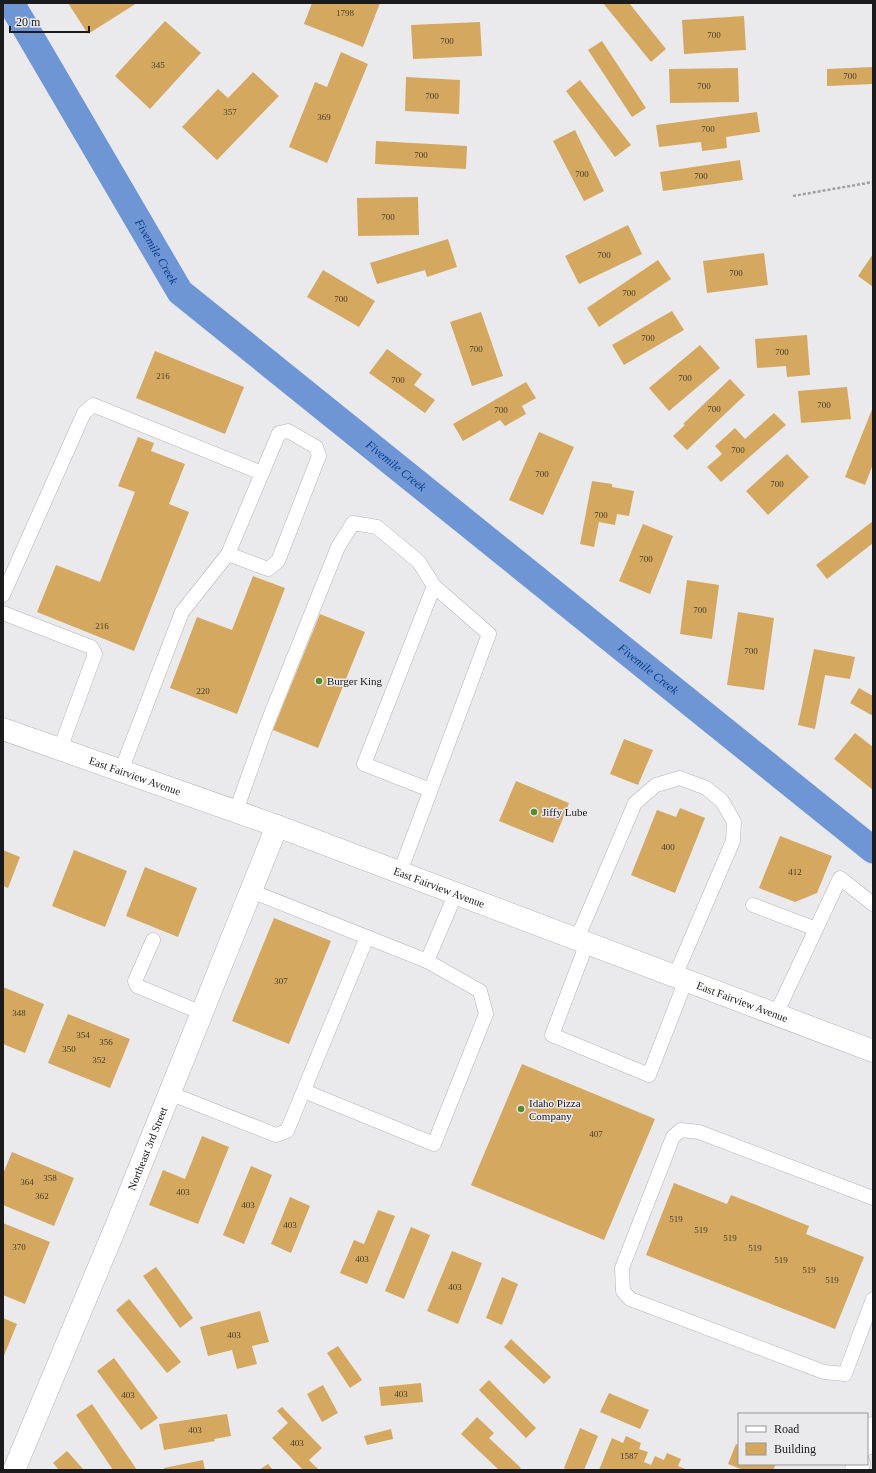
<svg xmlns="http://www.w3.org/2000/svg" width="876" height="1473" font-family="'Times New Roman',serif">
	<rect width="100%" height="100%" fill="#eaeaed"/>
	<g fill="none" stroke-linecap="round" stroke-linejoin="round">
		<path stroke="#6e96d5" stroke-width="27" id="s1" d="M11 3 180 292 873 850"/>
	</g>
	<g fill="#d4a85f">
		<path d="M68 3H137L88 34Z"/>
		<path d="M312 3H380L363 47 304 24Z"/>
		<path d="M603 3H629L666 49 651 62Z"/>
		<path d="M744 16 746 50 684 54 682 20Z"/>
		<path d="M165 21 201 53 150 109 115 76Z"/>
		<path d="M480 22 482 56 413 59 411 25Z"/>
		<path d="M602 41 646 108 632 117 588 50Z"/>
		<path d="M341 52 368 64 327 163 289 147 315 82 327 87Z"/>
		<path d="M873 67V84L827 86V69Z"/>
		<path d="M738 68 739 102 670 103 669 69Z"/>
		<path d="M253 72 279 96 217 160 182 127 218 89 228 98Z"/>
		<path d="M406 77 460 80 459 114 405 111Z"/>
		<path d="M580 80 631 145 615 157 566 91Z"/>
		<path d="M757 112 760 132 726 137 727 148 702 151 701 142 659 147 656 125Z"/>
		<path d="M575 130 604 191 584 201 553 141Z"/>
		<path d="M376 141 467 146 466 169 375 164Z"/>
		<path d="M740 160 743 180 663 191 660 172Z"/>
		<path d="M418 197 419 235 358 236 357 198Z"/>
		<path d="M628 225 642 254 579 284 565 256Z"/>
		<path d="M448 239 457 267 427 277 425 270 377 284 370 263Z"/>
		<path d="M764 253 768 285 707 293 703 261Z"/>
		<path d="M873 254V287L858 276Z"/>
		<path d="M658 260 671 279 599 327 587 308Z"/>
		<path d="M323 270 375 301 359 327 307 297Z"/>
		<path d="M672 311 684 330 624 365 612 345Z"/>
		<path d="M481 312 503 376 472 386 450 322Z"/>
		<path d="M807 335 810 375 787 377 786 366 757 368 755 339Z"/>
		<path d="M700 345 720 368 669 411 649 388Z"/>
		<path d="M387 349 422 374 414 385 435 400 425 413 369 373Z"/>
		<path d="M155 351 244 387 225 434 136 398Z"/>
		<path d="M730 379 745 395 687 450 673 436 685 425 683 424Z"/>
		<path d="M526 382 536 398 522 406 526 414 505 426 500 420 463 441 453 424Z"/>
		<path d="M847 387 851 419 801 423 798 391Z"/>
		<path d="M873 407V464L865 485 845 477Z"/>
		<path d="M774 413 786 425 721 482 707 467 722 454 715 446 735 428 745 439Z"/>
		<path d="M539 432 574 447 543 515 509 500Z"/>
		<path d="M138 437 154 443 151 451 185 464 169 504 189 512 134 651 37 612 56 565 100 582 135 492 118 486Z"/>
		<path d="M787 454 809 477 768 515 746 491Z"/>
		<path d="M592 481 612 484V487L634 491 629 516 617 514 615 525 599 522 594 547 580 544Z"/>
		<path d="M873 521V543L827 579 816 565Z"/>
		<path d="M643 524 673 536 650 594 619 581Z"/>
		<path d="M253 576 285 588 237 714 170 688 197 617 232 630Z"/>
		<path d="M687 580 719 585 712 639 680 634Z"/>
		<path d="M738 612 774 618 764 690 727 685Z"/>
		<path d="M320 614 365 632 318 748 273 730Z"/>
		<path d="M814 649 855 657 850 679 825 675 815 729 798 725Z"/>
		<path d="M859 688 873 696V716L850 703Z"/>
		<path d="M855 733 873 747V790L834 759Z"/>
		<path d="M624 739 653 750 638 785 610 774Z"/>
		<path d="M516 781 569 803 553 843 499 821Z"/>
		<path d="M680 808 705 818 675 893 631 875 657 810 676 817Z"/>
		<path d="M780 836 832 856 817 893 795 902 759 888Z"/>
		<path d="M3 850 20 857 8 888 3 886Z"/>
		<path d="M74 850 127 871 105 927 52 906Z"/>
		<path d="M145 867 197 888 178 937 126 916Z"/>
		<path d="M274 918 331 941 289 1044 232 1021Z"/>
		<path d="M3 987 44 1004 25 1053 3 1044Z"/>
		<path d="M68 1014 130 1039 110 1088 48 1063Z"/>
		<path d="M522 1064 655 1119 604 1240 471 1185Z"/>
		<path d="M202 1136 229 1147 198 1224 149 1205 163 1170 185 1179Z"/>
		<path d="M12 1152 74 1178 54 1226 3 1205V1174Z"/>
		<path d="M251 1166 272 1175 244 1244 223 1235Z"/>
		<path d="M674 1183 727 1204 731 1195 809 1226 806 1234 864 1257 835 1329 646 1255Z"/>
		<path d="M290 1197 310 1206 291 1253 271 1244Z"/>
		<path d="M378 1210 395 1216 367 1284 340 1273 354 1240 364 1244Z"/>
		<path d="M3 1223 50 1242 25 1304 3 1295Z"/>
		<path d="M411 1227 430 1235 404 1299 385 1291Z"/>
		<path d="M452 1251 482 1263 458 1324 427 1311Z"/>
		<path d="M156 1267 193 1318 180 1328 143 1276Z"/>
		<path d="M502 1277 518 1284 502 1325 486 1318Z"/>
		<path d="M129 1299 181 1362 167 1373 116 1310Z"/>
		<path d="M260 1311 269 1342 252 1346 257 1364 237 1369 232 1350 208 1356 200 1327Z"/>
		<path d="M3 1318 17 1324 3 1358Z"/>
		<path d="M511 1339 551 1377 544 1384 504 1347Z"/>
		<path d="M338 1346 362 1380 350 1388 327 1353Z"/>
		<path d="M114 1358 158 1418 141 1430 97 1371Z"/>
		<path d="M489 1380 536 1428 526 1438 479 1390Z"/>
		<path d="M421 1383 423 1402 381 1406 379 1387Z"/>
		<path d="M323 1385 338 1413 322 1422 307 1394Z"/>
		<path d="M609 1393 649 1410 640 1429 600 1412Z"/>
		<path d="M92 1404 137 1470H113L76 1415Z"/>
		<path d="M282 1407 322 1448 309 1460 319 1470H303L272 1438 288 1423 277 1411Z"/>
		<path d="M227 1414 231 1436 214 1439 215 1441 164 1450 159 1424Z"/>
		<path d="M477 1417 494 1433 489 1438 521 1468 519 1470H499L461 1434Z"/>
		<path d="M580 1428 598 1436 584 1470H568L564 1468Z"/>
		<path d="M391 1429 393 1439 367 1445 364 1436Z"/>
		<path d="M626 1436 641 1443 639 1449 648 1452 644 1462 651 1465 655 1456 664 1460 667 1453 681 1459 678 1466 688 1470H599L612 1438 623 1443Z"/>
		<path d="M736 1444 739 1445V1464H776L773 1470H743L728 1464Z"/>
		<path d="M67 1451 84 1470H59L53 1463Z"/>
		<path d="M203 1460 205 1470H164V1468Z"/>
		<path d="M268 1464 273 1470H259Z"/>
	</g>
	<g fill="none" stroke-linecap="round" stroke-linejoin="round">
		<g stroke="#b4b3b6" stroke-width="15">
			<g id="service">
				<path d="M3 595 84 413 93 405 262 473"/>
				<path d="M3 613 91 647 95 654 60 749"/>
				<path d="M121 771 182 612 228 554 279 433 288 431 316 447 319 456 278 561 268 569 228 554"/>
				<path d="M236 811 267 724 338 547 353 523 377 527 419 562 434 586"/>
				<path d="M400 872 489 634 434 586 364 764 430 790"/>
				<path d="M251 891 427 961 456 893"/>
				<path d="M753 905 816 929"/>
				<path d="M577 939 635 803 656 785 680 778 706 788 722 801 734 822 733 841 675 976"/>
				<path d="M153 940 135 981 137 986 202 1013"/>
				<path d="M587 943 552 1035 649 1075 686 980"/>
				<path d="M776 1014 840 878 873 904"/>
				<path d="M304 1091 434 1144 486 1014 480 991 427 961"/>
				<path d="M169 1093 276 1135 287 1131 367 937"/>
				<path d="M873 1198 699 1132 681 1130 673 1137 622 1268 623 1291 630 1299 824 1372 845 1374 873 1299"/>
			</g>
		</g>
		<g stroke="#b4b3b6" stroke-width="23">
			<g id="minor">
				<path d="M867 1444 873 1428"/>
				<path id="s2" d="M14 1470 119 1219 277 826"/>
				<path d="M856 1470 859 1464"/>
			</g>
		</g>
		<g stroke="#b4b3b6" stroke-width="23">
			<g id="primary">
				<path id="s3" d="M3 729 277 826 873 1051"/>
			</g>
		</g>
		<path stroke="#a0a0a3" stroke-width="2.5" stroke-dasharray="3 2" stroke-linecap="butt" d="M793 196 873 182"/>
		<use href="#service" stroke="#fff" stroke-width="14"/>
		<use href="#minor" stroke="#fff" stroke-width="22"/>
		<use href="#primary" stroke="#fff" stroke-width="22"/>
	</g>
	<g fill="#578d27" stroke="#eaeaed" stroke-width="1.5">
		<circle cx="319" cy="681" r="4"/>
		<circle cx="534" cy="812" r="4"/>
		<circle cx="521" cy="1109" r="4"/>
	</g>
	<g text-anchor="middle" dominant-baseline="central" stroke-width="3" stroke-linejoin="round" paint-order="stroke">
		<g font-size="9" fill="#493e2d">
			<text x="345" y="13">1798</text>
			<text x="714" y="35">700</text>
			<text x="447" y="41">700</text>
			<text x="158" y="65">345</text>
			<text x="850" y="76">700</text>
			<text x="704" y="86">700</text>
			<text x="432" y="96">700</text>
			<text x="230" y="112">357</text>
			<text x="324" y="117">369</text>
			<text x="708" y="129">700</text>
			<text x="421" y="155">700</text>
			<text x="582" y="174">700</text>
			<text x="701" y="176">700</text>
			<text x="388" y="217">700</text>
			<text x="604" y="255">700</text>
			<text x="736" y="273">700</text>
			<text x="629" y="293">700</text>
			<text x="341" y="299">700</text>
			<text x="648" y="338">700</text>
			<text x="476" y="349">700</text>
			<text x="782" y="352">700</text>
			<text x="163" y="376">216</text>
			<text x="685" y="378">700</text>
			<text x="398" y="380">700</text>
			<text x="824" y="405">700</text>
			<text x="714" y="409">700</text>
			<text x="501" y="410">700</text>
			<text x="738" y="450">700</text>
			<text x="542" y="474">700</text>
			<text x="777" y="484">700</text>
			<text x="601" y="515">700</text>
			<text x="646" y="559">700</text>
			<text x="700" y="610">700</text>
			<text x="102" y="626">216</text>
			<text x="751" y="651">700</text>
			<text x="203" y="691">220</text>
			<text x="668" y="847">400</text>
			<text x="795" y="872">412</text>
			<text x="281" y="981">307</text>
			<text x="19" y="1013">348</text>
			<text x="83" y="1035">354</text>
			<text x="106" y="1042">356</text>
			<text x="69" y="1049">350</text>
			<text x="99" y="1060">352</text>
			<text x="596" y="1134">407</text>
			<text x="50" y="1178">358</text>
			<text x="27" y="1182">364</text>
			<text x="183" y="1192">403</text>
			<text x="42" y="1196">362</text>
			<text x="248" y="1205">403</text>
			<text x="676" y="1219">519</text>
			<text x="290" y="1225">403</text>
			<text x="701" y="1230">519</text>
			<text x="730" y="1238">519</text>
			<text x="19" y="1247">370</text>
			<text x="755" y="1248">519</text>
			<text x="362" y="1259">403</text>
			<text x="781" y="1260">519</text>
			<text x="809" y="1270">519</text>
			<text x="832" y="1280">519</text>
			<text x="455" y="1287">403</text>
			<text x="234" y="1335">403</text>
			<text x="401" y="1394">403</text>
			<text x="128" y="1395">403</text>
			<text x="195" y="1430">403</text>
			<text x="297" y="1443">403</text>
			<text x="629" y="1456">1587</text>
		</g>
		<g font-size="11" fill="#1b1a1c" stroke="#eaeaed" text-anchor="start">
			<text x="327" y="681">Burger King</text>
			<text x="542" y="812">Jiffy Lube</text>
			<text x="529" y="1103">Idaho Pizza<tspan x="529" dy="13">Company</tspan></text>
		</g>
		<g font-size="11" fill="#1b1a1c" stroke="#eaeaed">
			<text stroke="none"><textPath href="#s3" startOffset="140">East Fairview Avenue</textPath></text>
			<text stroke="none"><textPath href="#s3" startOffset="464">East Fairview Avenue</textPath></text>
			<text stroke="none"><textPath href="#s3" startOffset="788">East Fairview Avenue</textPath></text>
			<text stroke="none"><textPath href="#s2" startOffset="348">Northeast 3rd Street</textPath></text>
		</g>
		<g font-size="12" font-style="italic" fill="#0a3d87" stroke="#eaeaed">
			<text stroke="none"><textPath href="#s1" startOffset="288">Fivemile Creek</textPath></text>
			<text stroke="none"><textPath href="#s1" startOffset="612">Fivemile Creek</textPath></text>
			<text stroke="none"><textPath href="#s1" startOffset="936">Fivemile Creek</textPath></text>
		</g>
	</g>
	<rect width="876" height="1473" fill="none" stroke="#1b1a1c" stroke-width="8"/>
	<rect x="738" y="1413" width="130" height="52" fill="#eaeaed" stroke="#979799"/>
	<rect x="746" y="1426" width="20" height="6" fill="#ffffff" stroke="#979799"/>
	<text x="774" y="1433" font-size="12" fill="#1b1a1c">Road</text>
	<rect x="746" y="1443" width="20" height="12" fill="#d4a85f" stroke="#979799"/>
	<text x="774" y="1453" font-size="12" fill="#1b1a1c">Building</text>
	<path d="M10 26v6h79v-6" fill="none" stroke="#1b1a1c" stroke-width="2"/>
	<text x="16" y="26" font-size="12" fill="#1b1a1c" stroke="#eaeaed" stroke-width="3" paint-order="stroke">20 m</text>
</svg>
